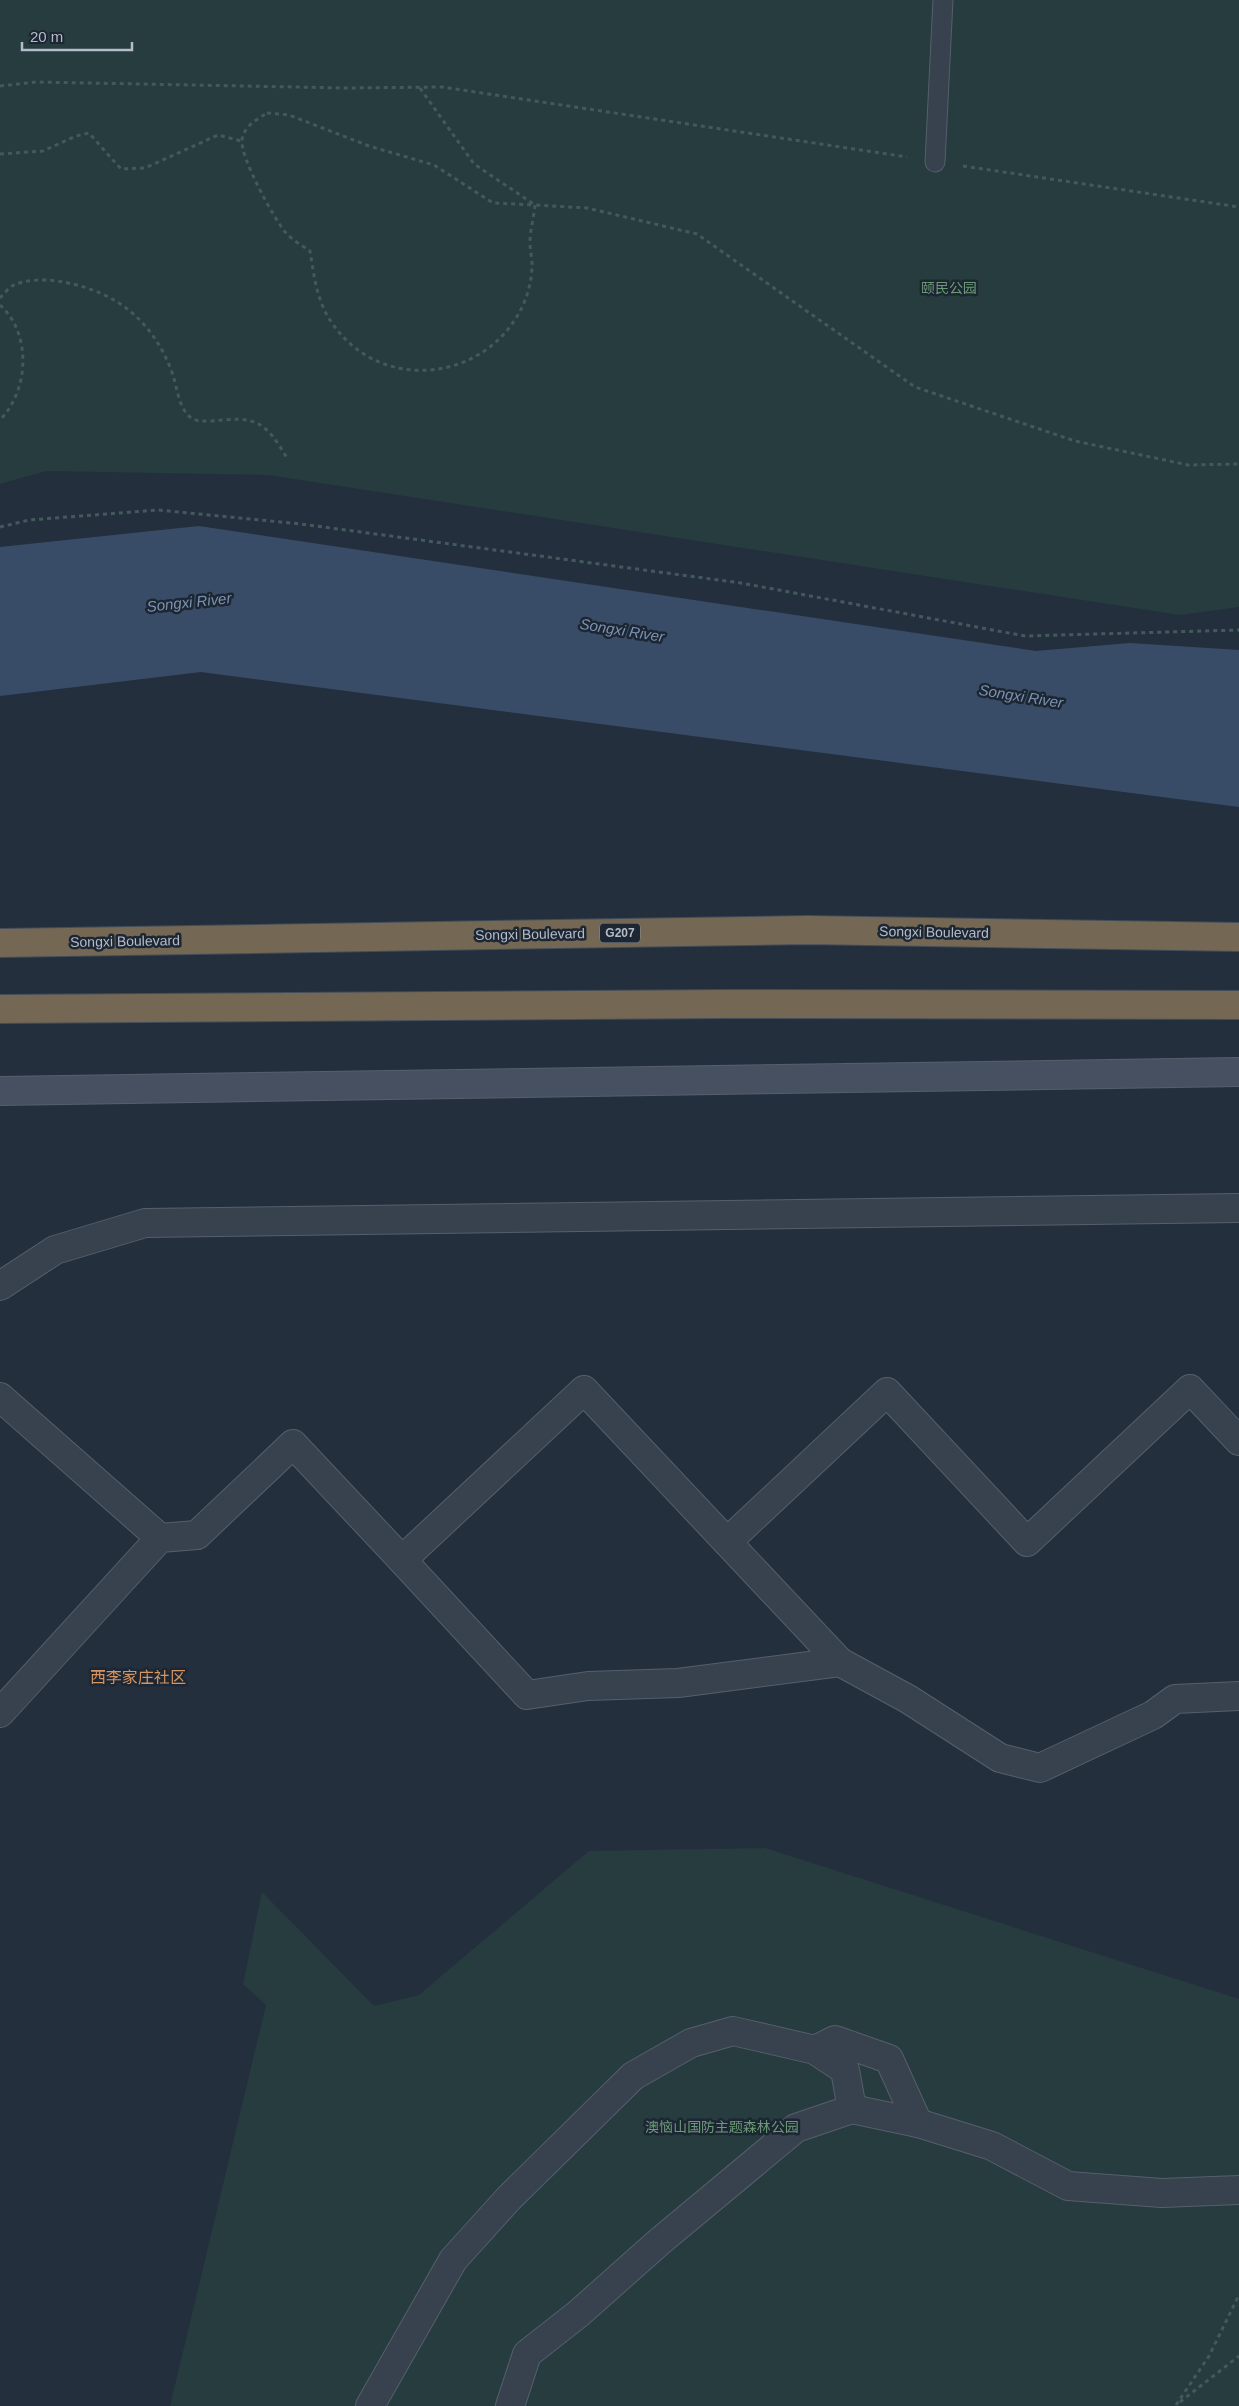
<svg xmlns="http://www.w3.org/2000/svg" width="1239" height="2406" font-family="Arial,'Noto Sans SC',sans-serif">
	<rect width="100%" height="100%" fill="#242f3e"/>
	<g fill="#263c3f">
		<path d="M0 0H1239V607L1180 615 268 475 46 471 0 484Z"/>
		<path d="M765 1848 1239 1999V2406H170L266 2005 243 1984 262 1892 374 2006 419 1995 589 1851Z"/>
	</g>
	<path fill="#394c67" d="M199 526 1036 651 1130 643 1239 650V807L201 672 0 696V547Z"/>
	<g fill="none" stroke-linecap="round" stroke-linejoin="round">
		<g stroke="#565f6c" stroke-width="21">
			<path id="lane" d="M935 162 943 0"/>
		</g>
		<g stroke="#565f6c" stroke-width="30">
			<g id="street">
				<path d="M0 1286 55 1250 145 1223 1239 1208"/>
				<path d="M0 1397 160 1538"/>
				<path d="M727 1542 840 1662 908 1699 1000 1758 1040 1768 1153 1715 1175 1699 1239 1696"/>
				<path d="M402 1560 527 1695 588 1686 678 1683 840 1662"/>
				<path d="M0 1713 160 1538 197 1535 293 1444 402 1560 584 1390 727 1542 887 1392 1027 1542 1190 1389 1239 1441"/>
				<path d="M852 2109 845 2070 815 2050 835 2040 889 2059 918 2123"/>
				<path d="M370 2406 453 2260 509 2198 633 2076 691 2043 733 2031 815 2050"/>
				<path d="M510 2406 527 2354 578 2314 659 2242 796 2128 852 2109 918 2123 992 2146 1068 2186 1162 2193 1239 2190"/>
			</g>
		</g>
		<g stroke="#565f6c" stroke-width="30">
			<path id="secondary" d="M0 1091 1239 1072"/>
		</g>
		<g stroke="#434c59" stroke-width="30">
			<g id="highway">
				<path d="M0 943 808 930 1239 937"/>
				<path d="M0 1009 725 1004 1239 1005"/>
			</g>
		</g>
		<g stroke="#44595c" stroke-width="3" stroke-dasharray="4 4" stroke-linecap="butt">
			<path d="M0 86 36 82 346 88 442 87 907 157"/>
			<path d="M420 88 474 164 535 205 587 208 697 234 915 387 1075 441 1188 465 1239 464"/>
			<path d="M267 113 289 115 369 146 434 165 493 203 535 205C534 217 530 230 530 242 530 250 532 258 532 265 532 281 527 299 519 313 480 383 379 392 332 323 317 302 314 276 310 251 303 246 292 240 286 233 274 219 240 157 242 140 244 126 256 120 267 113Z"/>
			<path d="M0 154 43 151 76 136 89 133 121 169 145 168 218 135 241 141"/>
			<path d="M963 166 1239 207"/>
			<path d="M0 298C4 294 9 287 14 285 27 279 49 279 63 282 118 292 154 322 173 375 177 388 179 408 190 417 196 422 204 421 212 421 256 416 265 420 288 460"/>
			<path d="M0 305C32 334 29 390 0 420"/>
			<path d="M0 527 29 520 158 510 301 524 741 583 1025 636 1239 630"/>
			<path d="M1180 2402 1239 2356"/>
			<path d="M1176 2405 1209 2356 1239 2295"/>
		</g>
		<use href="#lane" stroke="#38414e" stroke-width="19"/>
		<use href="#street" stroke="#38414e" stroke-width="28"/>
		<use href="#secondary" stroke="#465061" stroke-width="28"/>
		<use href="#highway" stroke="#746855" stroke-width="28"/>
	</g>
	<g text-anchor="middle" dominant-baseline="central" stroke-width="5" stroke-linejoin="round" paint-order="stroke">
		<rect fill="#1d2633" stroke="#878f9c" stroke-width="1" x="600" y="923.5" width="40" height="19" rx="4"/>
		<g font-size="12" font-weight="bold" fill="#b4bcc9">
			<text x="620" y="933">G207</text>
		</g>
		<g font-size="14" fill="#6b9a76" stroke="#1d2633">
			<text x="949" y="288">颐民公园</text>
			<text x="722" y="2127">澳恼山国防主题森林公园</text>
		</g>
		<g font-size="14" fill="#b4bcc9" stroke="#1d2633">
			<text transform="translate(934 932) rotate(1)">Songxi Boulevard</text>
			<text transform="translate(530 934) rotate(-1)">Songxi Boulevard</text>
			<text transform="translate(125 941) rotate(-1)">Songxi Boulevard</text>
		</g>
		<g font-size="15" font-style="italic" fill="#7c92b1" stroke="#1d2633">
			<text transform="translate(189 602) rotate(-6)">Songxi River</text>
			<text transform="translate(622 630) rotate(9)">Songxi River</text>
			<text transform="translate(1021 696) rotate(9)">Songxi River</text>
		</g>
		<g font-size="16" fill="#d59563" stroke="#1d2633">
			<text x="138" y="1677">西李家庄社区</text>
		</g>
	</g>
	<path d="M22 42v8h110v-8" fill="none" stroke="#b4bcc9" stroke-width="2.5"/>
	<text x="30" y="42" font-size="15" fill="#b4bcc9" stroke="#1d2633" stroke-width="4" paint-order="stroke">20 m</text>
</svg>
